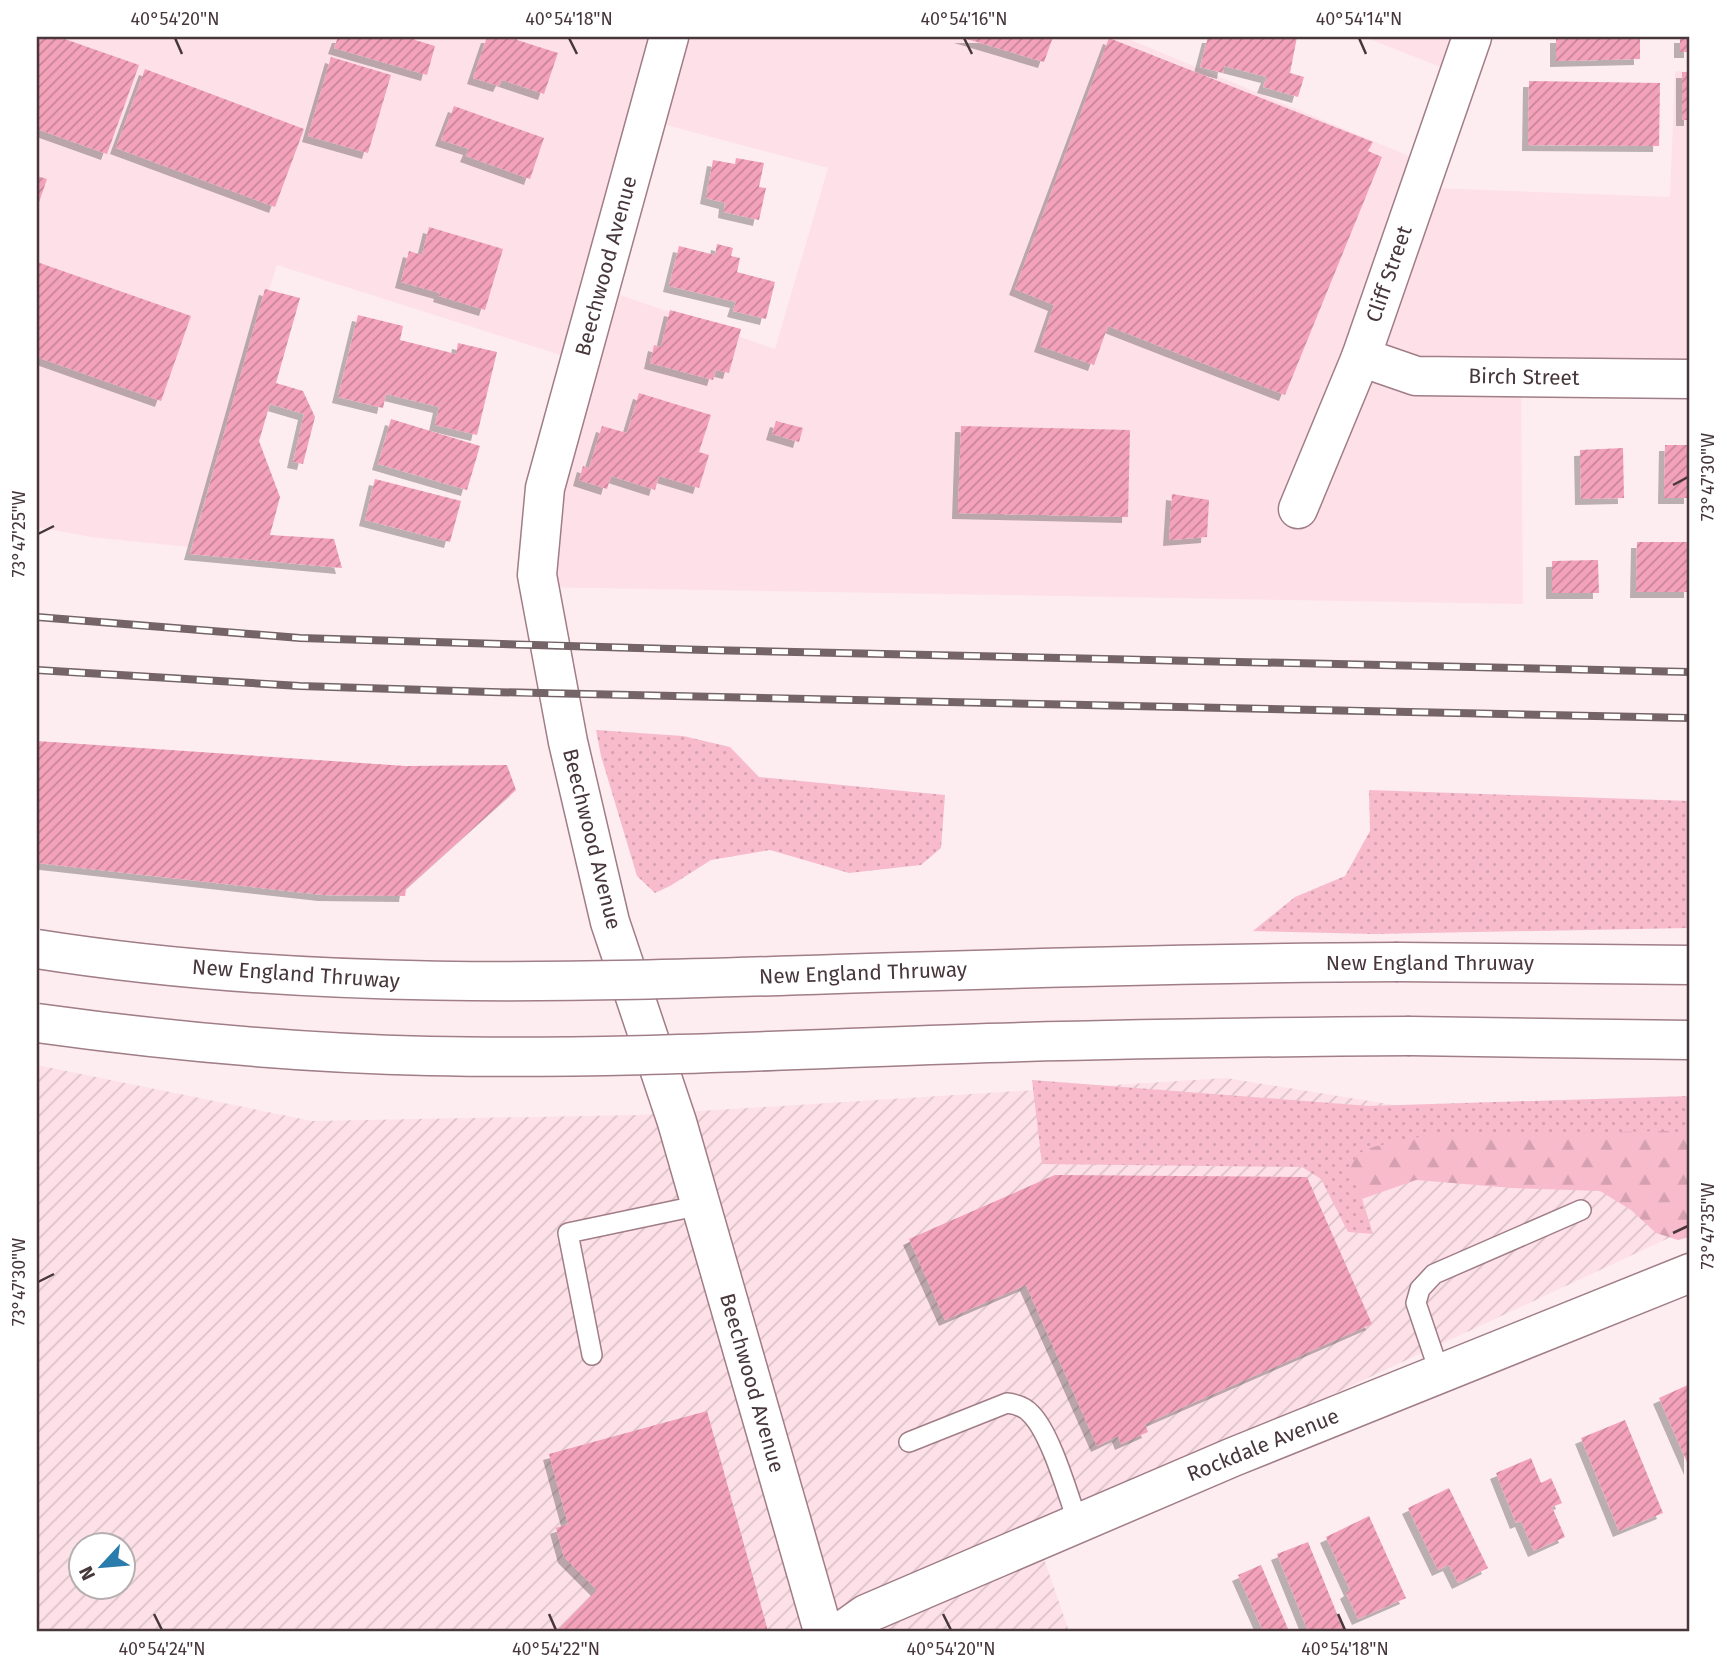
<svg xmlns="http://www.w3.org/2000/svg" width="1727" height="1668" font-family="'Fira Sans',sans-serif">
	<defs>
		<pattern id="industrial-furrows" width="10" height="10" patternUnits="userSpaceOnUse" patternTransform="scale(1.75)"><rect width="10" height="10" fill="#fee1e8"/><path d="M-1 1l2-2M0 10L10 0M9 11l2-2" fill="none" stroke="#dbc2c8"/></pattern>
		<pattern id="grass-dots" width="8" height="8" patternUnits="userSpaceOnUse" patternTransform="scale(1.75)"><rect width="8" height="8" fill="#f7bbcc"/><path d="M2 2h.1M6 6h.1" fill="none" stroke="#d5a1b0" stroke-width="1.8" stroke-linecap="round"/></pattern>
		<pattern id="forest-firs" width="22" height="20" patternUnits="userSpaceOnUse" patternTransform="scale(1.75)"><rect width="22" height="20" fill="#f7bbcc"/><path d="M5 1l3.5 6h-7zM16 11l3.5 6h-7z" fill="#d5a1b0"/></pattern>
		<pattern id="building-hatch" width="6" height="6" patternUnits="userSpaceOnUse" patternTransform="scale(1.75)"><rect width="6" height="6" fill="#f3a2ba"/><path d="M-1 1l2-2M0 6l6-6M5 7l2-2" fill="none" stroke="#c78598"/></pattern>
		<filter id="shadow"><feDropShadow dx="-6" dy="6" stdDeviation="0" flood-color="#0004"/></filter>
	</defs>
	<rect width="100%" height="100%" fill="#fdedf1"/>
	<g fill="#fee1e8" fill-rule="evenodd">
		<path d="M37 37H1124L1414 158 1403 187 1670 197 1675 71 1690 72V377L1521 372 1523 604 533 587 570 358 277 265 189 547 91 537 37 527ZM640 118 828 168 775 349 592 285Z"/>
		<path d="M1364 37H1460L1448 70Z"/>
	</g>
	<path fill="url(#industrial-furrows)" fill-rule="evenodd" d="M37 1065 312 1121 637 1115 1226 1078 1662 1148 1686 1230 1035 1533 1069 1631H37ZM80 1546H122V1588H80Z"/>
	<g fill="url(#grass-dots)">
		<path d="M596 730 683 736 730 747 759 777 945 795 941 848 921 865 849 873 770 850 711 860 670 886 655 893 637 876 601 756Z"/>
		<path d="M1369 790 1690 801V928L1373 934 1253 931 1295 897 1345 876 1370 831Z"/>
		<path d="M1032 1080 1369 1106 1690 1096V1237L1678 1240 1653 1161 1430 1157 1360 1192 1373 1234 1348 1232 1321 1179 1302 1167 1042 1164Z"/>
	</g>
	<path fill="url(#forest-firs)" d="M1666 1131 1690 1136V1233L1678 1240 1656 1233 1631 1210 1600 1191 1512 1188 1416 1180 1362 1199 1350 1169 1357 1154 1373 1147 1424 1136Z"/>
	<g fill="url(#building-hatch)" filter="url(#shadow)">
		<path d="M37 37H59L139 65 107 154 37 129Z"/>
		<path d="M338 37H416L415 40 435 46 427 75 334 48Z"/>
		<path d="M487 37H518L517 40 558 53 544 94 502 80 499 86 473 78Z"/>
		<path d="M960 37H1053L1044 62Z"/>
		<path d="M1208 37H1297L1290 73 1304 77 1298 97 1263 87 1267 77 1224 66 1223 73 1200 67Z"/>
		<path d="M1556 37H1640V59L1556 61Z"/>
		<rect x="1680" y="37" width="10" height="15"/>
		<path d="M1109 38 1373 142 1368 151 1382 157 1285 395 1108 326 1094 365 1040 346 1054 305 1015 289Z"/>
		<path d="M331 57 391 75 368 153 308 136Z"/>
		<path d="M145 69 304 129 275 207 116 148Z"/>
		<rect x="1682" y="72" width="8" height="48"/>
		<path d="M1529 81 1660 83 1659 146 1528 145Z"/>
		<path d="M454 106 544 138 530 179 466 156 469 149 441 140Z"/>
		<path d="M736 158 764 163 759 187 766 188 759 220 724 212 725 203 706 198 713 160 735 164Z"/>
		<path d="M37 176 47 179 37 208Z"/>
		<path d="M429 227 503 249 485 310 439 296 440 293 401 282 409 251 422 255Z"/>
		<path d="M717 244 733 248 731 256 740 258 737 272 775 282 766 319 733 311 736 302 669 286 679 246 715 255Z"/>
		<path d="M37 262 191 316 161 401 37 357Z"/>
		<path d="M265 289 300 298 276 383 303 391 315 417 303 464 293 462 304 414 270 404 259 441 280 497 270 535 334 539 342 568 190 554Z"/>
		<path d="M670 310 741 329 729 373 716 370 713 380 650 363 654 345 661 347Z"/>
		<path d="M358 315 403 326 400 340 456 354 458 343 497 352 477 435 435 425 439 407 386 394 383 408 338 397Z"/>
		<path d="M639 393 711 415 699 452 709 455 699 488 659 476 655 490 611 476 607 489 579 480 583 466 589 468 602 426 627 433Z"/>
		<path d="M391 419 480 446 467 490 378 464Z"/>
		<path d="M776 421 803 428 799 442 772 434Z"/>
		<path d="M961 426 1130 430 1128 517 958 513Z"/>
		<path d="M1665 445H1690V498H1664Z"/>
		<path d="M1623 448 1624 498 1581 499 1580 450Z"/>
		<path d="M375 479 461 501 450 542 365 520Z"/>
		<path d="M1172 494 1209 500 1207 537 1169 540Z"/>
		<path d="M1637 542H1690V592H1636Z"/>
		<path d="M1598 560 1599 593H1552V561Z"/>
		<path d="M37 741 406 766 507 765 516 790 406 889 405 896 324 895 37 863Z"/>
		<path d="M1055 1175 1307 1177 1372 1324 1145 1424 1148 1432 1121 1444 1118 1436 1097 1446 1026 1285 945 1320 909 1239Z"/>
		<path d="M1690 1384V1469L1659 1398Z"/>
		<path d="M707 1411 768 1631H557L597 1590 564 1557 556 1528 568 1524 549 1454Z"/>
		<path d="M1625 1420 1663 1513 1619 1531 1581 1438Z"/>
		<path d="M1531 1458 1541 1483 1551 1478 1562 1503 1552 1507 1565 1537 1534 1551 1521 1521 1516 1523 1496 1473Z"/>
		<path d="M1449 1488 1488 1568 1458 1583 1449 1565 1438 1570 1408 1508Z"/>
		<path d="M1369 1516 1406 1598 1358 1619 1346 1593 1350 1590 1326 1537Z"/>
		<path d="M1308 1542 1344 1631H1308L1277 1554Z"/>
		<path d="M1261 1565 1289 1631H1263L1238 1575Z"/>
	</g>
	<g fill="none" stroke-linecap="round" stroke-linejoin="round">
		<g stroke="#a07d87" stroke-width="22">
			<g id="service">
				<path d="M592 1355 568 1233 701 1205"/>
				<path d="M1440 1374 1416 1303 1420 1289 1434 1274 1581 1210"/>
				<path d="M909 1442 1007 1403C1016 1404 1025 1407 1031 1414 1051 1434 1068 1495 1078 1523"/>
			</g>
		</g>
		<g stroke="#a07d87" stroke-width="41">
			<g id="minor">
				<path d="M1361 357 1416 376 1690 379"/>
				<path d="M1298 509 1361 357 1472 37"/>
				<path d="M842 1631 866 1614 1233 1457 1690 1273"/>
			</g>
		</g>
		<g stroke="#a07d87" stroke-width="41">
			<path id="tertiary" d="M669 37 545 488 537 575 568 742 610 922 677 1122 823 1631"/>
		</g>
		<g stroke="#a07d87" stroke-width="41">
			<g id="motorway">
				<path d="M1398 962 1690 965"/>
				<path d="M1410 1036 1690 1040"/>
			</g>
		</g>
		<use href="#service" stroke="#fff" stroke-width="19"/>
		<use href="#minor" stroke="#fff" stroke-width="38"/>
		<use href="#tertiary" stroke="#fff" stroke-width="38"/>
		<use href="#motorway" stroke="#fff" stroke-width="38"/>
		<g stroke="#746468" stroke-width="8">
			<g id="rail">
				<path d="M37 617 300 638 706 650 1690 672"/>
				<path d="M37 670 300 686 491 692 1690 718"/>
			</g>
		</g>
		<use href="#rail" stroke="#fff" stroke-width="5" stroke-dasharray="16" stroke-linecap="butt"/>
		<g stroke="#a07d87" stroke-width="41" stroke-linecap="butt">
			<g id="motorway-bridge">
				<path d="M37 949C303 991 568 983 837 974 1024 968 1211 963 1398 962"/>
				<path d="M37 1023C167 1041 297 1053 429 1056 615 1060 802 1049 988 1043 1129 1039 1269 1037 1410 1036"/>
			</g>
		</g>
		<use href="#motorway-bridge" stroke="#fff" stroke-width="38"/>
	</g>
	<path fill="none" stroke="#47373b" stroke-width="2.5" d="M175 38 182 54M569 38 577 54M964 38 972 54M1359 38 1366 54M1673 485 1688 477M38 534 54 526M1673 1233 1688 1226M38 1282 54 1274M154 1614 162 1630M549 1614 556 1630M943 1614 951 1630M1338 1614 1345 1630"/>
	<g text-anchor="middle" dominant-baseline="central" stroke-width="5" stroke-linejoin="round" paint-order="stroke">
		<g font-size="21" fill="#47373b" stroke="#fff">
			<text transform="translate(606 266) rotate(-75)">Beechwood Avenue</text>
			<text transform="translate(1389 274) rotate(-71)">Cliff Street</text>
			<text transform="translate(1524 377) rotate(1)">Birch Street</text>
			<text transform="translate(592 839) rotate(76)">Beechwood Avenue</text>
			<text x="1430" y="963">New England Thruway</text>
			<text transform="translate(863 973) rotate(-2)">New England Thruway</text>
			<text transform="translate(296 974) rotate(4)">New England Thruway</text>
			<text transform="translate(752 1383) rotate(74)">Beechwood Avenue</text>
			<text transform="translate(1263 1445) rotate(-22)">Rockdale Avenue</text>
		</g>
	</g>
	<rect width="1727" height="1668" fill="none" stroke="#ffffff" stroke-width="77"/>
	<g transform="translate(102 1566) rotate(244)"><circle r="33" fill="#ffffff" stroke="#b5afb1" stroke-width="2"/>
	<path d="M0-5L12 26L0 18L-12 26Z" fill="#297cac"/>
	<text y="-10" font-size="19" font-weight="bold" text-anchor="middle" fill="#47373b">N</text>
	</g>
	<rect x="38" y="38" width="1650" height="1592" fill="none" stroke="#47373b" stroke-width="2.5"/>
	<g font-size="18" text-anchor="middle" fill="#47373b">
		<text x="175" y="25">40°54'20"N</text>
		<text x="569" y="25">40°54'18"N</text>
		<text x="964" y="25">40°54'16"N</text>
		<text x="1359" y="25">40°54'14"N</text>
		<text transform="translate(1708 477) rotate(-90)" y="6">73°47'30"W</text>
		<text transform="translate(19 534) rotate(-90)" y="6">73°47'25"W</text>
		<text transform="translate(1708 1226) rotate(-90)" y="6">73°47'35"W</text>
		<text transform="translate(19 1282) rotate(-90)" y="6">73°47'30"W</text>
		<text x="162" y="1655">40°54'24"N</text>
		<text x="556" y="1655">40°54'22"N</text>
		<text x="951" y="1655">40°54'20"N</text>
		<text x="1345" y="1655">40°54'18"N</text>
	</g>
</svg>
